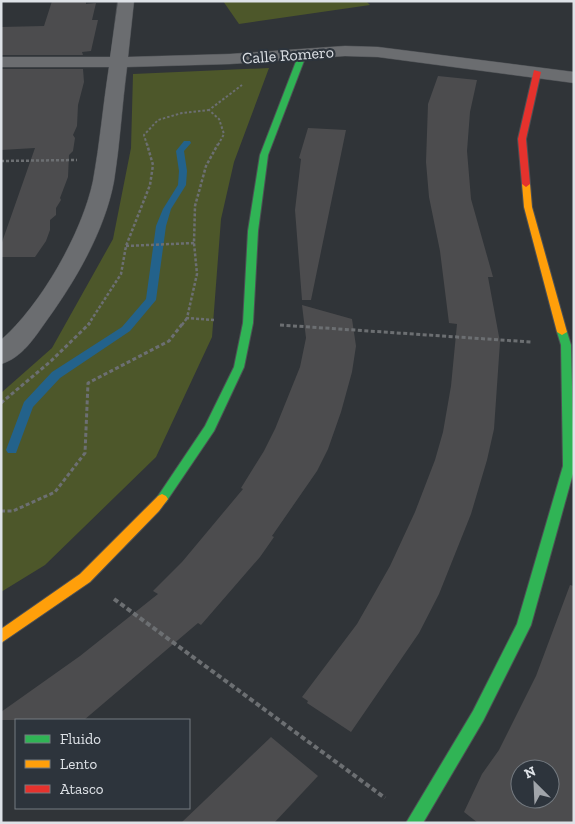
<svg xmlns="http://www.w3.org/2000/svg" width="575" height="824" font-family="'Zilla Slab',serif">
	<rect width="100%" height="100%" fill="#303438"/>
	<g fill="#4d572a">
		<path d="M223 1H366L370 5 239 24Z"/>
		<path d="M269 68 234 162 221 219 212 337 156 457 45 565 1 592V393L52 348 113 239 131 148 133 74Z"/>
	</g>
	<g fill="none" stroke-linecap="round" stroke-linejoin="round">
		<path fill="#23628b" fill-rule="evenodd" d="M184 141H190L191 143 184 151 187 171 186 185 171 209 166 226 156 300 130 331 60 378 33 407 16 453H8L6 450 24 402 52 372 122 327 146 299 156 226 163 209 178 185 179 171 176 151Z"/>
	</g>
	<g fill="#4c4c4e" fill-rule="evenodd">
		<path d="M52 1H86V4L96 3 92 20H98L91 51 82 52 83 55H1V27L44 26Z"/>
		<path d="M1 69H83L84 82 78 105 77 126 73 135 75 138 73 151 69 155 68 177 60 198 61 200 56 208V215L50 220V230L46 241 35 257H1V245L35 148 1 150Z"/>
		<path d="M438 76 477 80 470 112 467 151 471 199 493 277H488L500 342 494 429 487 460 471 514 439 594 419 633 351 732 307 703 308 701 302 697 357 624 390 566 415 512 435 460 443 432 451 386 457 324 449 323 440 251 429 197 426 162 428 104Z"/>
		<path d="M308 128 346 130 311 300H302L295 210 301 159 299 158Z"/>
		<path d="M302 305 352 319 356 346 352 372 341 412 328 449 317 471 272 536 274 537 260 557 201 625 198 623 84 720H1V712L80 656 158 594 153 591 182 562 243 489 241 488 264 451 275 429 300 367 306 338Z"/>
		<path d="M570 585 574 586V823H478L464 812 482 774 499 750 536 676ZM520 769H550V799H520Z"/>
		<path d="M271 737 318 776 274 823H181Z"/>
	</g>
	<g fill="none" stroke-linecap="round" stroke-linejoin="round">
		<g stroke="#4d5054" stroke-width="1">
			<path id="street" d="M118 1H134L128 57 230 54 345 46 378 47 574 72V83L378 57 345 56 230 64 127 67C122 105 120 144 114 181 105 230 76 280 47 320 35 337 22 358 1 364V340C41 305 82 233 93 181 100 143 103 105 109 67H1V57H110Z"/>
		</g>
		<g stroke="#4d5054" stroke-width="2">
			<g id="fast">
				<path d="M300 51 307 53 268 155 258 231 253 323 244 367 214 431 166 502 162 504 158 502 156 499 158 496 205 426 234 367 243 323 248 231 260 155Z"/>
				<path d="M562 329 567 332 571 345 574 470 531 625 483 721 423 823H406L473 711 517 624 563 466 561 345 557 332Z"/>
			</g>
		</g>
		<g stroke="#4d5054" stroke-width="2">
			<g id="slow">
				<path d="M526 181 530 184 532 207 567 332 562 335 557 332 524 207 522 184Z"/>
				<path d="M162 494 166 496 168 499 159 511 90 582 1 643V629L80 574 158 496Z"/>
			</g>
		</g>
		<g stroke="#4d5054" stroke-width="2">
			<path id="jam" d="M534 70 541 72 526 139 530 184 526 187 522 184 518 139Z"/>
		</g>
		<g stroke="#6c6f72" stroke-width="2" stroke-dasharray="2.5 2" stroke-linecap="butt">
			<path d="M147 145 144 135 158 120 182 113 209 110"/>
			<path d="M218 145 224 134 219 119 209 110 242 85"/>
		</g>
		<g stroke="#6c6f72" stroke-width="2.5" stroke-dasharray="3 2" stroke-linecap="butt">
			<path d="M1 161 77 160"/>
			<path d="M126 246 194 243"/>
			<path d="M214 320 187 318 197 274 194 243 195 206 206 166 218 144"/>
			<path d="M88 325 121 274 126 246 150 185 153 165 147 144"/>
			<path d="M182 325 187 318"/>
		</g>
		<g stroke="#6c6f72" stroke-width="3" stroke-dasharray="4 2.5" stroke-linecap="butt">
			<path d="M280 325 531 342"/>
			<path d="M1 403 51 361 90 323"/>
			<path d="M1 511H13L55 492 85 453 88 383 169 341 183 323"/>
		</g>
		<path stroke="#6c6f72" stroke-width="4" stroke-dasharray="5 3" stroke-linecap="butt" d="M114 599 385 798"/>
		<use href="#street" fill="#6b6d70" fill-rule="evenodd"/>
		<use href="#fast" fill="#30b455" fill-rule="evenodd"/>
		<use href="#slow" fill="#ff9f0a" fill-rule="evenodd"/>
		<use href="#jam" fill="#e5322d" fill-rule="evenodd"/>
	</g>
	<g text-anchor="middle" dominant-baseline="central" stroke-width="4.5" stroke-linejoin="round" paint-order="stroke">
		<g font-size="16" fill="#dee2e7" stroke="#2d343c">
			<text transform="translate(288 55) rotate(-4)">Calle Romero</text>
		</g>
	</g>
	<rect width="575" height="824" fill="none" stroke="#dee2e7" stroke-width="5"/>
	<rect x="15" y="719" width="175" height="90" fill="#2d343c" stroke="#747a80"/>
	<rect x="25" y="735" width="25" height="8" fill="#30b455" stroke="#747a80"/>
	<text x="60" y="744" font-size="15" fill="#dee2e7">Fluido</text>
	<rect x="25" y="760" width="25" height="8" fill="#ff9f0a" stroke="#747a80"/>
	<text x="60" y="769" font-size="15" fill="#dee2e7">Lento</text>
	<rect x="25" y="785" width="25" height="8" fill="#e5322d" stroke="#747a80"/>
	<text x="60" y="794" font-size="15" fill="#dee2e7">Atasco</text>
	<g transform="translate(535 784) rotate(336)"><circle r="24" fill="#2d343c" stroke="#747a80"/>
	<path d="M0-4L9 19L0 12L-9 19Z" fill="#a1a5aa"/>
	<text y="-8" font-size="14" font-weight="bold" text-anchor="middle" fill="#dee2e7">N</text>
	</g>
</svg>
